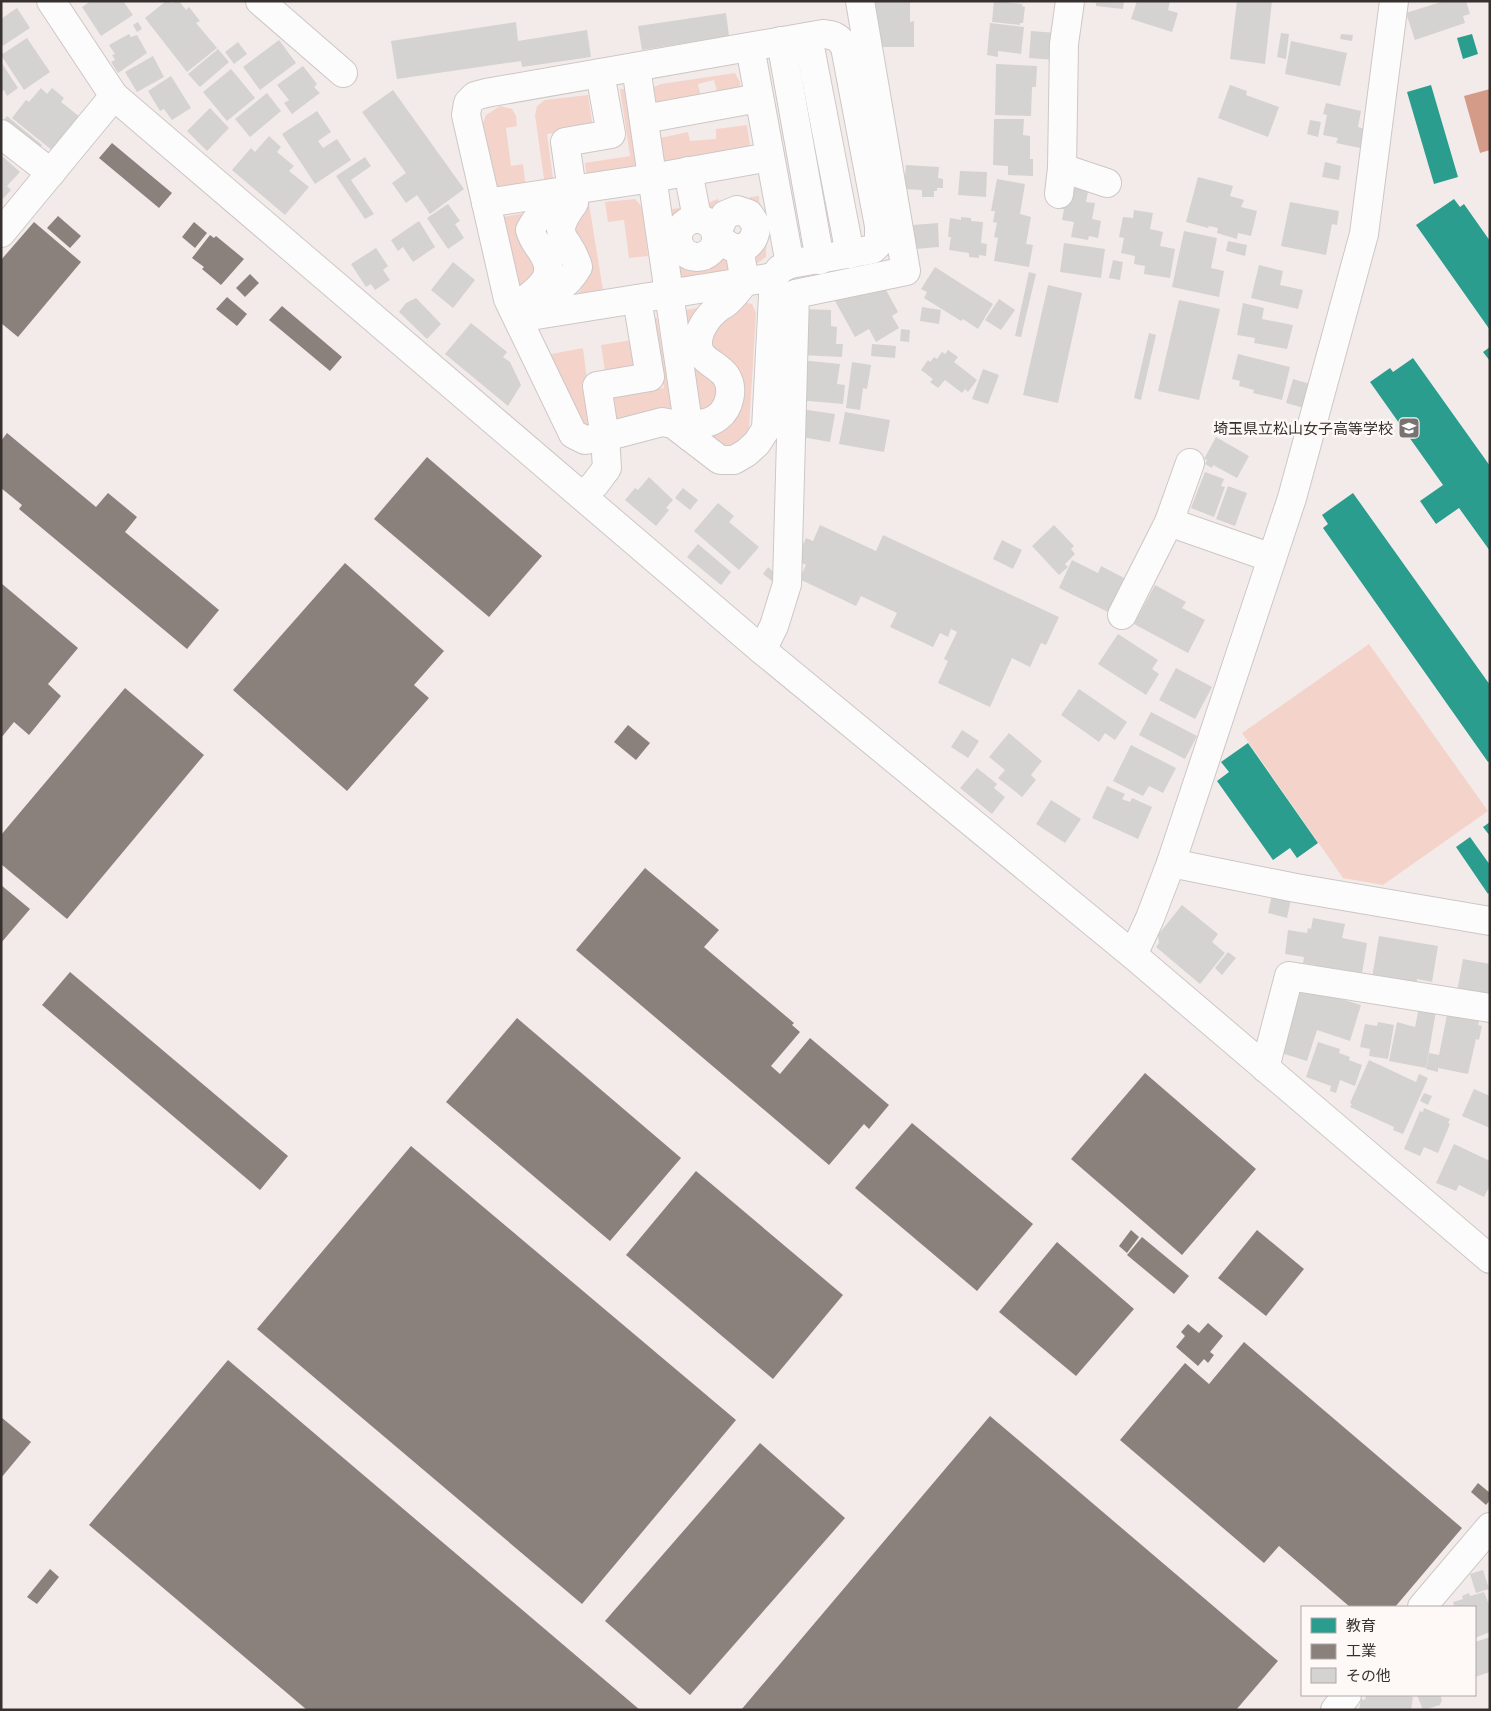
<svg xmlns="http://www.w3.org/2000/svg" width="1491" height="1711" font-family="'Public Sans','Noto Sans JP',sans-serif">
	<rect width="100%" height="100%" fill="#f3ebe9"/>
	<g fill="#f4d4ca">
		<path d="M735 73 740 82 741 96 719 100 714 80 698 84 702 102 656 108 653 97 654 87 661 84Z"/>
		<path d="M620 89H624L637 165 630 174 587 182 585 163 630 156Z"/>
		<path d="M588 95 593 128 547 134 554 186 548 187 544 179 535 115 537 106 545 100Z"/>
		<path d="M500 106 512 109 516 116 517 126 506 128 511 166 523 164 526 188H497L483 123 486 115Z"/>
		<path d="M747 125 751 153 663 162 660 138 688 132 690 141 716 139V129Z"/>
		<path d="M759 196 760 215 767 222 766 257 750 268V215L714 221 702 205 718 199 722 209 746 206 750 197Z"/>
		<path d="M635 199 642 207 648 256 629 258 624 220 608 222 605 202Z"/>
		<path d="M589 204 604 296 578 294C595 268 581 255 568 230Z"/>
		<path d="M688 206 690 218 676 227 678 253 689 264C702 265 712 265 721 254L733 259 737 274 678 278 668 210Z"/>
		<path d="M543 210 525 247 528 256 541 268 519 293 502 217Z"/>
		<path d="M744 302 752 304 756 313 749 429C734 454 728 453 706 435L727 424 710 358 713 324 738 311Z"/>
		<path d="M712 306 697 317 722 390 702 418 685 310Z"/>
		<path d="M654 318H657L672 412 613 424 609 396 664 388Z"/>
		<path d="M639 339 645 373 606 378 601 345Z"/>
		<path d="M583 348 593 429H585L546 355Z"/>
		<path d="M1369 644 1488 811 1383 885 1343 878 1242 733Z"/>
	</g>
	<path fill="#d39b88" d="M1490 89V150L1480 153 1464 96Z"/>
	<g fill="#2a9d8f">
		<path d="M1472 34 1478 54 1463 59 1457 38Z"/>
		<path d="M1431 85 1458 177 1434 184 1407 92Z"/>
		<path d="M1454 199 1460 207 1464 204 1490 241V330L1416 225Z"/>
		<path d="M1490 347V361L1483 352Z"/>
		<path d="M1413 358 1490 466V551L1459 508 1436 524 1420 501 1443 485 1370 382 1390 368 1393 372Z"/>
		<path d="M1353 493 1490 685V761L1488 762 1323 528 1328 524 1322 515Z"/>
		<path d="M1248 743 1318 843 1297 858 1290 848 1273 860 1217 781 1229 772 1221 762Z"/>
		<path d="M1490 822V836L1483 827Z"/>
		<path d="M1470 837 1490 865V892L1488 894 1456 847Z"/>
	</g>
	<g fill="#8a817c">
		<path d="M112 143 172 193 159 208 99 158Z"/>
		<path d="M58 216 81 236 70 248 47 228Z"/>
		<path d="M34 222 81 262 18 337 1 323V260Z"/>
		<path d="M194 222 207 233 195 248 182 237Z"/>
		<path d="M210 235 214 238 216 236 244 259 221 285 202 269 204 267 192 258Z"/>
		<path d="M250 274 259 283 245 297 236 288Z"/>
		<path d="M227 297 247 314 237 326 216 309Z"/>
		<path d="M282 306 342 357 330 371 269 320Z"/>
		<path d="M7 433 96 507 108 493 137 517 125 532 219 610 187 649 19 509 22 505 1 488V441Z"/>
		<path d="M427 457 542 556 489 617 374 519Z"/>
		<path d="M345 563 444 651 414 685 429 698 347 791 233 690Z"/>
		<path d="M1 583 78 648 48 684 61 696 29 735 14 722 1 738Z"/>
		<path d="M125 688 204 755 67 919 1 864V835Z"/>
		<path d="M628 725 650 743 636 760 614 742Z"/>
		<path d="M645 868 719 930 704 947 794 1023 792 1025 800 1032 771 1066 780 1074 810 1038 889 1105 869 1129 864 1124 829 1165 576 950Z"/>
		<path d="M1 885 30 909 1 943Z"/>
		<path d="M70 972 288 1156 260 1190 42 1005Z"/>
		<path d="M517 1018 681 1158 610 1241 446 1102Z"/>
		<path d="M1145 1073 1256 1169 1182 1255 1071 1159Z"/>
		<path d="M912 1123 1033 1224 977 1291 855 1188Z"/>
		<path d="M411 1146 736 1420 582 1604 257 1329Z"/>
		<path d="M696 1171 843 1295 773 1379 626 1255Z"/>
		<path d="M1131 1230 1139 1237 1127 1253 1119 1246Z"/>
		<path d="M1257 1230 1304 1269 1266 1316 1218 1278Z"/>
		<path d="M1142 1237 1189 1276 1174 1294 1127 1255Z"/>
		<path d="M1057 1242 1134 1309 1076 1376 999 1312Z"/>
		<path d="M1208 1323 1223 1336 1210 1352 1214 1355 1208 1363 1204 1359 1198 1366 1176 1347 1185 1336 1181 1332 1188 1324 1199 1333Z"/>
		<path d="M1244 1342 1462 1528 1395 1607H1350L1279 1546 1264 1563 1120 1440 1185 1363 1209 1384Z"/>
		<path d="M228 1360 640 1710H307L89 1525Z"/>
		<path d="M990 1416 1278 1661 1236 1710H741Z"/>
		<path d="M1 1417 31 1442 1 1478Z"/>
		<path d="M760 1443 845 1518 690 1695 605 1621Z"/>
		<path d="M1478 1483 1490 1493V1500L1486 1505 1471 1492Z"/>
		<path d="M50 1569 59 1577 37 1604 27 1597Z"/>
	</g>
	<g fill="#d4d3d1">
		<path d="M91 1H123L133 15 101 36 82 7Z"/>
		<path d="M166 1 171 3 179 1 186 10 189 7 200 21 196 23 217 48 187 72 145 18Z"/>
		<path d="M873 1H910V22L914 21V47H875Z"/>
		<path d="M994 1 1022 4V6L1025 7 1023 23H1020V25L992 22Z"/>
		<path d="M1088 1H1124L1123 9 1096 6V3Z"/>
		<path d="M1137 1H1170L1168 10 1178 13 1172 32 1131 19Z"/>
		<path d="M1237 1H1272L1265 64 1230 59Z"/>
		<path d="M1444 1H1466L1470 14 1463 16 1465 23 1415 40 1406 13Z"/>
		<path d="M17 8 30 28 1 47V19Z"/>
		<path d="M726 13 729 36 642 50 638 26Z"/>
		<path d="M138 22 142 29 137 32 133 25Z"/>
		<path d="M516 22 518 41 587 30 591 57 522 67 521 61 397 79 391 41Z"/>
		<path d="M990 23 1024 27 1021 54 998 51V57L987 55Z"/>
		<path d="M1031 31 1057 33 1055 60 1029 58Z"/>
		<path d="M1281 33 1289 34 1286 59 1277 57Z"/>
		<path d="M129 34 131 37 137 35 147 53 118 73 111 62 115 60 112 55 115 54 109 45Z"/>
		<path d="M1341 34 1353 35 1352 41 1340 39Z"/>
		<path d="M27 38 50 72 24 90 1 55Z"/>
		<path d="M279 40 296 63 260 90 243 67Z"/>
		<path d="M1291 41 1347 53 1340 86 1285 74Z"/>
		<path d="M238 42 247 54 234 64 225 52Z"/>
		<path d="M218 49 229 62 200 87 188 74Z"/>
		<path d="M153 56 164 77 137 92 125 72Z"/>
		<path d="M1 62 18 88 7 96 4 90 1 92Z"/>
		<path d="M996 64 1037 66 1036 87H1032L1031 116 995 115Z"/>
		<path d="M303 66 317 84 314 87 320 93 292 114 284 103 289 100 277 85Z"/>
		<path d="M231 69 255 98 227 121 203 92Z"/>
		<path d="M171 76 191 108 172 120 164 109 160 111 148 91Z"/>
		<path d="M1230 85 1247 91 1246 95 1279 107 1268 137 1218 118Z"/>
		<path d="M41 88 47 94 52 88 64 98 61 102 80 117 53 151 12 118 26 100 29 102Z"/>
		<path d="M393 90 464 189 430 214 417 195 406 203 392 183 406 173 362 112Z"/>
		<path d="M267 93 281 111 250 137 235 119Z"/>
		<path d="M1326 103 1361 111 1358 127 1370 130 1365 149 1336 143 1338 138 1323 135 1327 115 1323 114Z"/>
		<path d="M210 108 229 128 207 151 187 131Z"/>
		<path d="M317 111 331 132 318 141 323 148 337 139 351 160 315 184 282 134Z"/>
		<path d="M7 116 42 145 39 150 3 121Z"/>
		<path d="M994 119H1024L1023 135 1030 136V159H1033V176L1008 175V166L993 165Z"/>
		<path d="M1310 120 1321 122 1318 137 1307 134Z"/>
		<path d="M269 136 281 147 277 152 294 166 289 171 309 187 285 215 232 170 251 148 255 152Z"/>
		<path d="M1 155 20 172 7 186 11 190 1 201Z"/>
		<path d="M365 157 371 166 351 180 374 214 365 219 336 176Z"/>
		<path d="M1325 162 1341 166 1339 180 1322 177Z"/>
		<path d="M906 165 939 167 938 178 943 179V188H937V191H934V197H922V190L904 189Z"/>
		<path d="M960 171 987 172 986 197 958 195Z"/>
		<path d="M1198 177 1233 186 1230 196 1244 200 1241 207 1257 211 1251 236 1238 233 1237 239 1217 233 1218 228 1209 226 1208 228 1186 222Z"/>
		<path d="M997 179 1025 184 1020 214 1031 217 1026 244 1033 245 1029 267 994 261 998 238 994 237 997 223 993 222 995 211H991Z"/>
		<path d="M1067 183 1089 187 1086 202 1095 203 1092 219 1101 221 1098 238 1089 236 1088 240 1071 237 1074 222 1062 220 1064 209H1059L1062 193Z"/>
		<path d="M1290 202 1339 211 1337 225 1332 224 1326 255 1281 246Z"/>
		<path d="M448 204 460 221 455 224 464 238 448 249 427 218Z"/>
		<path d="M1134 210 1153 213 1150 229 1163 232 1160 246 1175 249 1170 278 1144 274 1145 266 1134 264 1135 256 1121 253 1124 238 1119 237 1123 217 1133 218Z"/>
		<path d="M961 217 971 218V221L983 222 981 243 987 244 986 256 979 255V258L969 257V253L949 250 951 237H948L950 218 961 220Z"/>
		<path d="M419 221 435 247 413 262 403 247 398 251 391 240Z"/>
		<path d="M938 223 939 247 915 249 913 225Z"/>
		<path d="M1184 231 1217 238 1211 268 1224 271 1219 297 1172 287Z"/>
		<path d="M1228 241 1247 245 1245 256 1226 251Z"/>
		<path d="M1064 243 1105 249 1101 278 1060 272Z"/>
		<path d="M376 248 388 266 383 270 390 280 375 290 371 284 366 287 351 264Z"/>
		<path d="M1113 260 1123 262 1120 280 1109 278Z"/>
		<path d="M453 262 475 280 453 308 431 290Z"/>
		<path d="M1259 265 1283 271 1280 285 1303 290 1298 309 1251 298Z"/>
		<path d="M935 267 993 304 978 329 963 319 961 321 924 298 927 292 921 289Z"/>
		<path d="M1029 272 1036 274 1021 337 1015 336Z"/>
		<path d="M1048 285 1082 293 1058 403 1023 395Z"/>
		<path d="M885 288 898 312 892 316 899 328 876 342 869 329 855 337 834 299Z"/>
		<path d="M416 298 441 324 427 339 399 312 406 303Z"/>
		<path d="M999 299 1015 310 1001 330 985 320Z"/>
		<path d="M1179 300 1220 309 1199 400 1158 391Z"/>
		<path d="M1243 303 1264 308 1262 319 1293 325 1287 349 1254 343 1255 338 1237 335Z"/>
		<path d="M922 307 941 310 939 324 920 321Z"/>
		<path d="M803 309 831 310V326L837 327 836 344H843L842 357 800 355Z"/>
		<path d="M471 323 507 352 503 357 510 362 521 385 508 406 445 354Z"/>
		<path d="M901 329 910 330 909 342 900 341Z"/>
		<path d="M1149 333 1156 335 1141 400 1134 398Z"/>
		<path d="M872 344 896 346 895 358 871 356Z"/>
		<path d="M948 350 958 357 954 362 977 380 968 392 965 389 962 393 945 380 938 388 930 382 933 379 921 370 928 360 930 362 934 357 937 359 942 352 945 354Z"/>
		<path d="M1238 354 1290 367 1282 400 1253 393 1254 390 1239 386 1240 381 1232 379Z"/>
		<path d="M800 360 840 364 837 384 845 385 843 404 797 400Z"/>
		<path d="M852 362 871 365 867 389 863 388 860 410 846 408Z"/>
		<path d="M983 369 999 375 988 404 972 399Z"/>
		<path d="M1293 379 1310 384 1304 408 1286 403Z"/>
		<path d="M801 409 835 414 830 442 796 436Z"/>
		<path d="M845 412 890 420 884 452 839 444Z"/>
		<path d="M1216 437 1249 456 1237 478 1213 465 1212 468 1205 464 1207 460 1204 459Z"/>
		<path d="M1205 472 1224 479 1221 486 1225 487 1214 517 1191 508Z"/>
		<path d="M649 477 673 500 666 508 669 510 656 526 625 500 635 488 638 490Z"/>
		<path d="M1228 486 1247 493 1235 526 1216 519Z"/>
		<path d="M683 488 698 500 690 510 675 498Z"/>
		<path d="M718 503 734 516 729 522 759 547 739 570 694 531Z"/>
		<path d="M820 525 876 551 883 535 1059 617 1046 645 1041 643 1030 667 1012 658 990 707 938 683 948 661 944 659 957 632 951 629 948 637 940 633 933 647 890 627 897 613 861 596 856 606 799 579 806 565 796 560 806 538 813 541Z"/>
		<path d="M1054 525 1074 546 1071 549 1075 554 1065 564 1068 567 1059 575 1032 546Z"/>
		<path d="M1002 540 1022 550 1013 569 993 559Z"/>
		<path d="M698 544 731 572 721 585 687 557Z"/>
		<path d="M1072 560 1098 573 1101 566 1126 579 1110 613 1059 588Z"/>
		<path d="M768 567 777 575 772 581 763 574Z"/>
		<path d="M1155 585 1186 602 1182 608 1205 620 1188 653 1134 624Z"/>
		<path d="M1118 634 1158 660 1152 669 1159 674 1146 695 1098 664Z"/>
		<path d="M1176 668 1212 687 1195 719 1159 700Z"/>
		<path d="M1079 689 1127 722 1115 740 1105 733 1099 742 1061 715Z"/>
		<path d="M1151 712 1197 736 1185 759 1139 735Z"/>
		<path d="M962 730 979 741 968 758 951 747Z"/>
		<path d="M1009 733 1042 761 1031 775 1036 780 1022 797 998 778 1005 770 989 757Z"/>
		<path d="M1131 745 1176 768 1163 793 1149 786 1143 796 1113 781Z"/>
		<path d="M977 768 997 784 994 788 1005 797 992 814 960 788Z"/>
		<path d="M1107 786 1125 794 1122 799 1130 802 1132 798 1152 807 1138 839 1092 818Z"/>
		<path d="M1051 800 1081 819 1065 843 1036 824Z"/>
		<path d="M1273 890 1292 895 1287 918 1268 913Z"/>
		<path d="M1182 905 1218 934 1212 942 1225 953 1200 984 1156 947 1159 943 1158 935Z"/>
		<path d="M1313 918 1345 924 1342 938 1367 943 1362 973 1326 967V971L1315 969 1316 965 1303 963 1304 957 1285 954 1288 930 1307 933 1308 928 1311 929Z"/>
		<path d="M1379 936 1438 946 1432 982 1417 979 1416 986 1372 978Z"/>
		<path d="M1228 952 1236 958 1222 975 1215 968Z"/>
		<path d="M1463 959 1490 964V998L1457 992Z"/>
		<path d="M1298 986 1361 1005 1350 1041 1317 1030 1307 1061 1278 1052Z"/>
		<path d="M1420 1003 1437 1006 1426 1068 1389 1061 1397 1022 1415 1027Z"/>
		<path d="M1447 1015 1479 1021 1478 1025 1482 1026 1479 1040 1476 1039 1468 1074 1438 1068V1072L1426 1069 1429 1053 1439 1055Z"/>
		<path d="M1378 1022 1394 1025 1388 1059 1369 1056 1370 1049 1360 1047 1365 1024 1377 1026Z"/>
		<path d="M1318 1042 1340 1049 1339 1053 1350 1057 1349 1060 1362 1065 1355 1086 1340 1080 1336 1093 1330 1091 1331 1086 1306 1077Z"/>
		<path d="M1369 1060 1416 1082 1419 1074 1428 1078 1403 1134 1393 1130 1394 1127 1350 1107 1352 1104 1350 1103Z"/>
		<path d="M1474 1089 1490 1096V1128L1462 1116Z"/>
		<path d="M1424 1093 1432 1096 1428 1105 1420 1101Z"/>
		<path d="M1424 1108 1450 1119 1448 1123 1450 1124 1438 1153 1424 1147 1420 1156 1404 1149 1420 1111 1423 1112Z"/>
		<path d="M1454 1144 1490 1161V1185L1484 1197 1459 1185 1456 1191 1436 1183Z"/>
		<path d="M1483 1570 1489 1589 1476 1593 1470 1574Z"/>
		<path d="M1484 1592 1490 1607V1632L1475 1638V1607H1450L1454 1605 1453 1602 1463 1599 1462 1596 1469 1593 1470 1596Z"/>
		<path d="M1490 1637V1672L1475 1677V1642Z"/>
		<path d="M1366 1695H1402L1413 1697 1411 1710H1359L1361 1699 1365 1700Z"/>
		<path d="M1417 1695H1440L1442 1700 1440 1705 1423 1710Z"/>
	</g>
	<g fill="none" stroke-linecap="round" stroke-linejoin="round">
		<g stroke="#cdc7c6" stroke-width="30">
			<g id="minor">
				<path d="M51 1 114 96 762 650 1133 955 1490 1259"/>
				<path d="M260 1 343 73"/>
				<path d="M823 34C834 35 839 37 845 47L879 226V243L873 249 864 251 790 264 780 269 774 277 766 429 757 443 746 453 734 460H720L673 424 662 422 605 437 585 440 573 434 508 299 466 115 468 103 475 96 486 93Z"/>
				<path d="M808 37 850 254"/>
				<path d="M781 41 820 260"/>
				<path d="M750 47 790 264"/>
				<path d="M636 67 690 437"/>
				<path d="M644 119 759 98"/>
				<path d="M1 134 51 173"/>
				<path d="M1062 168 1107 183"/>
				<path d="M688 171 697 218"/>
				<path d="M572 190 574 203C547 240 569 234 578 267 563 294 540 298 513 309 531 294 559 281 544 255 538 244 534 243 530 230 540 211 555 202 572 190L565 142 611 134 600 73"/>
				<path d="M1059 194 1062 168 1064 44 1070 1"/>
				<path d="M486 203 652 178 770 157"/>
				<path d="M737 210 749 214 756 225C757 241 743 255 728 245 723 242 720 238 716 234L725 215Z"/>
				<circle cx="697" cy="238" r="19"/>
				<path d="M1 233 114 96"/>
				<path d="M524 317 774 277"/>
				<path d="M689 426C698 424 710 424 718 417 730 408 734 388 726 376 717 363 696 360 698 341 699 329 708 316 717 309 720 306 724 305 727 302 734 296 739 288 745 282L739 248"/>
				<path d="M1190 463 1169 522 1272 558"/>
				<path d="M582 496 595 484 607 468 605 437 597 386 650 377 637 299"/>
				<path d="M1122 615 1169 522"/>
				<path d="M762 650 774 626 787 584 795 294 906 271 860 1"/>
				<path d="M1171 863 1296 888 1490 921"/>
				<path d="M1133 955 1150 918 1171 863 1292 498 1364 234 1394 1"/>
				<path d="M1265 1068 1289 976 1490 1008"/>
				<path d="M1422 1607 1490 1527"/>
				<path d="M1335 1710 1347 1695"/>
			</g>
		</g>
		<use href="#minor" stroke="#fdfcfc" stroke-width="28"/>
	</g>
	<defs>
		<g id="school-square" transform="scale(1.125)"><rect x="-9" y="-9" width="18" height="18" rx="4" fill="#787270" stroke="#fef8f7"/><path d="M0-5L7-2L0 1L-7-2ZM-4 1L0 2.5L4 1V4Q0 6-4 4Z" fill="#fff"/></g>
	</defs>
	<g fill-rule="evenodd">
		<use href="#school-square" x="1409" y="428"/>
	</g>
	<g text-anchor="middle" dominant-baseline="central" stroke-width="5" stroke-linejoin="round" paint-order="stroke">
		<g font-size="15" fill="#36312f" stroke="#fef8f7" text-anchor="end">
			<text x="1393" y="428">埼玉県立松山女子高等学校</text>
		</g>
	</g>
	<rect width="1491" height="1711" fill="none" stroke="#36312f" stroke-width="5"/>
	<rect x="1301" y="1606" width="175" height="90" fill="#fef8f7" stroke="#aea8a7"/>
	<rect x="1311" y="1618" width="25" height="15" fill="#2a9d8f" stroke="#aea8a7"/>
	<text x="1346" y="1631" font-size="15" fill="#36312f">教育</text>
	<rect x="1311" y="1644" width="25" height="15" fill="#8a817c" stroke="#aea8a7"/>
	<text x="1346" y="1656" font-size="15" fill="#36312f">工業</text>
	<rect x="1311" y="1668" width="25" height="15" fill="#d4d3d1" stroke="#aea8a7"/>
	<text x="1346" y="1681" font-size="15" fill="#36312f">その他</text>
</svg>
